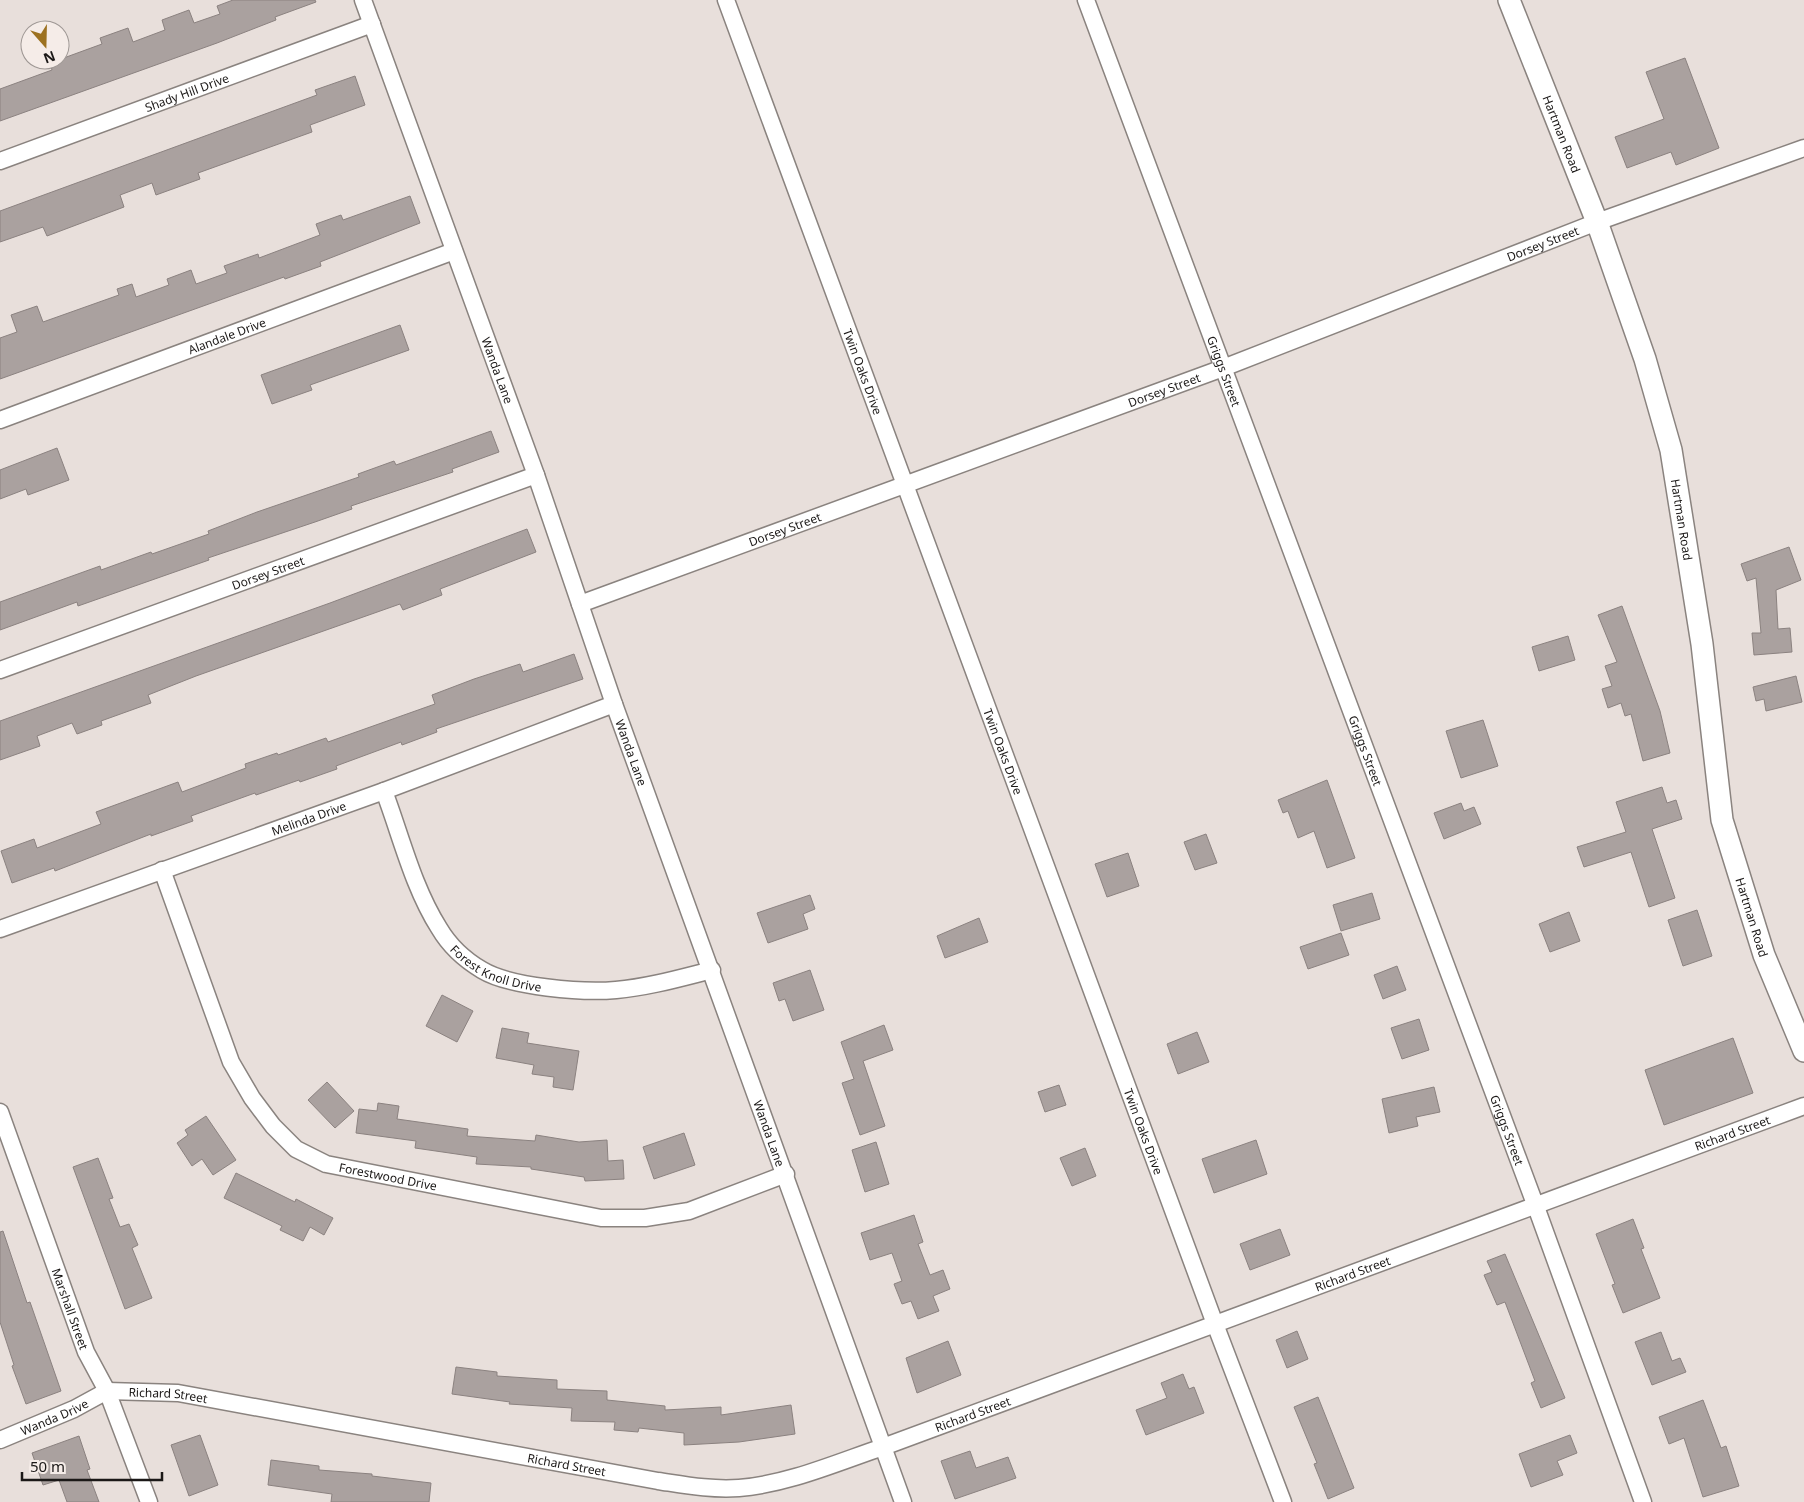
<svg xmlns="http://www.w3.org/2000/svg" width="1804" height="1502" font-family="'Noto Sans',sans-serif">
	<rect width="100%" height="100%" fill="#e8dfdb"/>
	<g fill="#aaa19f" stroke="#8b8280">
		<path d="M233 0H315L316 2 275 17 276 20 217 43 0 121V89L52 70 50 63 102 44 100 38 128 28 133 42 165 30 162 20 189 10 194 23 220 14 217 6Z"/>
		<path d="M1685 58 1719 148 1676 165 1671 152 1627 168 1615 137 1664 119 1646 72Z"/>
		<path d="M355 76 365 105 310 125 312 132 198 173 200 179 156 195 152 183 120 195 124 207 47 236 43 227 0 242V211L317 95 315 90Z"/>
		<path d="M410 196 420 223 320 262 321 266 285 279 284 277 0 379V338L17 332 11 315 37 306 43 322 119 295 117 289 132 284 136 297 169 285 167 279 191 270 196 284 227 273 224 266 258 254 259 258 320 235 316 224 341 215 343 220Z"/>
		<path d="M400 325 409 350 310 385 312 390 272 404 261 375Z"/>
		<path d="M491 431 499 452 452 469 453 472 351 506 352 509 315 522 208 558 209 560 169 574 78 606 77 602 0 630V602L100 566 101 570 151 552 152 554 209 534 208 531 257 512 359 477 358 474 394 461 396 465Z"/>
		<path d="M57 448 69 480 28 495 26 489 0 499V470Z"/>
		<path d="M527 529 536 552 440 589 442 595 403 610 400 604 196 676 148 695 151 703 101 721 102 725 77 734 72 723 37 736 40 746 0 760V721L330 603Z"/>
		<path d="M1789 547 1801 580 1776 590 1778 629 1790 628 1792 652 1754 655 1752 633H1761L1756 578 1747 581 1741 564Z"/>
		<path d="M1622 606 1660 711 1670 753 1643 761 1631 714 1625 716 1621 703 1608 708 1602 689 1612 686 1605 666 1617 662 1598 615Z"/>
		<path d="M1568 636 1575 660 1539 671 1532 647Z"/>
		<path d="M574 654 583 679 436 729 437 732 402 745 401 742 336 766 337 769 300 782 299 780 256 795 255 793 191 816 193 821 151 836V834L55 871 54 868 12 883 1 851 34 839 37 848 101 824 96 812 178 782 182 792 246 768 245 764 277 753 278 755 326 738 328 742 435 704 432 695 474 679 520 664 523 672Z"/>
		<path d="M1796 676 1802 702 1766 711 1764 699 1756 701 1753 687Z"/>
		<path d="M1483 720 1498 766 1461 778 1446 731Z"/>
		<path d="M1327 780 1355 858 1327 868 1314 831 1298 838 1288 811 1283 813 1278 800Z"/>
		<path d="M1662 787 1667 803 1676 800 1682 819 1652 829 1675 898 1649 907 1631 852 1584 867 1577 847 1626 832 1616 802Z"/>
		<path d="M1461 803 1464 811 1474 807 1481 824 1444 839 1434 813Z"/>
		<path d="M1206 834 1217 863 1195 870 1184 842Z"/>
		<path d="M1128 853 1139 886 1107 897 1095 864Z"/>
		<path d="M1372 893 1380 919 1341 931 1333 905Z"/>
		<path d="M810 895 815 909 803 914 808 929 768 943 757 913Z"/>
		<path d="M1697 910 1712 956 1683 966 1668 920Z"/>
		<path d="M1569 912 1580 941 1550 952 1539 924Z"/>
		<path d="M979 918 988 942 945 958 937 936Z"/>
		<path d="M1341 933 1349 955 1308 969 1300 947Z"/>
		<path d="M1397 966 1406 990 1383 999 1374 975Z"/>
		<path d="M810 970 824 1010 793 1021 785 999 779 1001 773 983Z"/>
		<path d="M442 995 473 1011 457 1042 426 1026Z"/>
		<path d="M1419 1019 1429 1050 1402 1059 1391 1028Z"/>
		<path d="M884 1025 893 1050 863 1061 885 1126 860 1135 842 1083 854 1079 841 1042Z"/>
		<path d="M502 1028 529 1033 527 1043 579 1051 573 1090 553 1087 554 1077 532 1074 534 1065 496 1058Z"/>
		<path d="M1197 1032 1209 1062 1178 1074 1167 1044Z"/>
		<path d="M1733 1038 1753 1093 1664 1125 1645 1070Z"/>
		<path d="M327 1082 354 1111 335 1128 308 1100Z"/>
		<path d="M1059 1085 1066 1105 1045 1112 1038 1092Z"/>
		<path d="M1434 1087 1440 1112 1416 1117 1418 1126 1389 1133 1382 1099Z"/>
		<path d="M378 1103 399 1106 397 1119 468 1129 467 1136 535 1141 536 1135 579 1142 607 1140 608 1161 623 1160 624 1179 585 1181 584 1177 531 1169V1167L476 1164 477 1157 415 1148 416 1141 356 1133 359 1109 377 1111Z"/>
		<path d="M206 1116 236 1160 213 1175 202 1159 192 1166 177 1143 188 1135 185 1130Z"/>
		<path d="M684 1133 695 1165 654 1179 643 1147Z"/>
		<path d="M1256 1140 1267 1174 1214 1193 1202 1159Z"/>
		<path d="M876 1142 889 1184 865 1192 852 1150Z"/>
		<path d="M1085 1148 1096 1176 1072 1186 1060 1158Z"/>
		<path d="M98 1158 113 1198 109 1199 120 1227 129 1224 138 1245 132 1248 152 1298 125 1309 73 1167Z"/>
		<path d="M236 1173 295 1202 296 1199 333 1218 324 1235 310 1227 303 1241 280 1230 282 1226 224 1198Z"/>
		<path d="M914 1215 923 1242 918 1244 930 1275 943 1270 950 1289 933 1296 939 1311 918 1319 911 1301 902 1304 894 1284 902 1281 892 1253 870 1260 861 1233Z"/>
		<path d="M1633 1219 1644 1248 1641 1249 1660 1298 1623 1313 1612 1285 1615 1284 1596 1234Z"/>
		<path d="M1280 1229 1290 1255 1250 1270 1240 1244Z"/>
		<path d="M3 1231 27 1303 30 1302 61 1391 26 1404 12 1366 14 1365 0 1322V1232Z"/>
		<path d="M1505 1254 1565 1398 1541 1408 1531 1383 1535 1381 1505 1302 1497 1305 1484 1275 1492 1272 1487 1261Z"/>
		<path d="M1297 1331 1308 1359 1287 1368 1276 1340Z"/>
		<path d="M1661 1332 1672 1361 1680 1358 1686 1372 1652 1385 1635 1342Z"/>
		<path d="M948 1341 961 1375 917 1393 906 1358Z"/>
		<path d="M456 1367 497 1372V1376L557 1380V1389L607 1391V1400L665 1406V1410L721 1407V1415L791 1405 795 1434 739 1442 684 1445V1433L639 1428 638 1432 614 1430 615 1422 571 1421 572 1408 509 1404 510 1402 452 1394Z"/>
		<path d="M1183 1374 1189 1389 1194 1387 1204 1413 1146 1435 1136 1410 1167 1398 1161 1383Z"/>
		<path d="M1318 1397 1354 1488 1328 1499 1314 1464 1317 1463 1294 1407Z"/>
		<path d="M1703 1400 1721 1448 1726 1446 1739 1486 1703 1497 1684 1438 1669 1444 1659 1417Z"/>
		<path d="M200 1435 218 1485 189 1496 171 1445Z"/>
		<path d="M1570 1435 1577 1453 1557 1461 1563 1475 1531 1487 1519 1454Z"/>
		<path d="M79 1436 90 1469 87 1470 99 1502H67L59 1480 43 1485 32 1453Z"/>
		<path d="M970 1451 976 1468 1008 1457 1016 1478 955 1499 941 1461Z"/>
		<path d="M271 1460 319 1466V1470L372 1474V1476L431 1483 429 1502H331L332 1494 268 1485Z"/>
	</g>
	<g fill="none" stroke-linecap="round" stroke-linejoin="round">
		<g stroke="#8a837f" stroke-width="19">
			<g id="minor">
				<path id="s1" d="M363 0 536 475 614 704 903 1502"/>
				<path id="s2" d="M726 0 1215 1324 1283 1502"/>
				<path id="s3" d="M1086 0 1535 1204 1643 1502"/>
				<path id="s4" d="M0 161 372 24"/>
				<path id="s5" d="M0 420 454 251"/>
				<path id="s6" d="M580 604 1223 368 1597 222 1804 148"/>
				<path id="s7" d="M0 670 536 475"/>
				<path id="s8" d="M384 791C401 836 413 887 439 928 449 945 465 960 482 970 510 987 583 993 616 990 649 987 680 978 712 970"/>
				<path id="s9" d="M162 870 231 1062 252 1098 273 1126 296 1149 326 1164 601 1218H645L689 1211 786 1174"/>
				<path id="s10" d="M0 929 384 791 614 704"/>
				<path id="s11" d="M0 1112 86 1352 107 1391 149 1502"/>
				<path id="s12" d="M0 1440 74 1409 107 1391 178 1393 658 1481C685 1485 711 1490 739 1488 788 1484 836 1463 883 1447L1804 1106"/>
			</g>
		</g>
		<g stroke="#8a837f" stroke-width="24">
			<g id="tertiary">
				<path id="s13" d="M1509 0 1597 222 1645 359 1671 450 1702 644 1722 820 1764 955 1804 1051"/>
			</g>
		</g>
		<use href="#minor" stroke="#fff" stroke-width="16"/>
		<use href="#tertiary" stroke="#fff" stroke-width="21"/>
	</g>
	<g text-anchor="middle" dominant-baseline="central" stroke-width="4" stroke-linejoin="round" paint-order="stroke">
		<g font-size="12" fill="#1b1817" stroke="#f5ece8">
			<text stroke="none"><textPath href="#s4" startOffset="199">Shady Hill Drive</textPath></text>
			<text stroke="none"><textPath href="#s13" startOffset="144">Hartman Road</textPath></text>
			<text stroke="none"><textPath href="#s6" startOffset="1028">Dorsey Street</textPath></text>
			<text stroke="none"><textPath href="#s5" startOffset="242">Alandale Drive</textPath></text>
			<text stroke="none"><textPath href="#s1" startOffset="394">Wanda Lane</textPath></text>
			<text stroke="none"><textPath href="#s2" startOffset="396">Twin Oaks Drive</textPath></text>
			<text stroke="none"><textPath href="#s3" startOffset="396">Griggs Street</textPath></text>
			<text stroke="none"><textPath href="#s6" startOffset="622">Dorsey Street</textPath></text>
			<text stroke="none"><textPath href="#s13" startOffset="549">Hartman Road</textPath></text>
			<text stroke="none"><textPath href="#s6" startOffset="218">Dorsey Street</textPath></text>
			<text stroke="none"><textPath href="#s7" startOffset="285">Dorsey Street</textPath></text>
			<text stroke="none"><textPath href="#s1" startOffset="799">Wanda Lane</textPath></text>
			<text stroke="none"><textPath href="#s2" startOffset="801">Twin Oaks Drive</textPath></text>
			<text stroke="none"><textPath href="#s3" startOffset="801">Griggs Street</textPath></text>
			<text stroke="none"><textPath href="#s10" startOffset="328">Melinda Drive</textPath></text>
			<text stroke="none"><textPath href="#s13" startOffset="954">Hartman Road</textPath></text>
			<text stroke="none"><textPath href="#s8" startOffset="221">Forest Knoll Drive</textPath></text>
			<text stroke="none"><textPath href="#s3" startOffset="1206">Griggs Street</textPath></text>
			<text stroke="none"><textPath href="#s2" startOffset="1206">Twin Oaks Drive</textPath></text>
			<text stroke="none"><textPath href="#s1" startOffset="1204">Wanda Lane</textPath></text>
			<text stroke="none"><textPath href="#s12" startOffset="1814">Richard Street</textPath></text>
			<text stroke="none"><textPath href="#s9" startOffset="410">Forestwood Drive</textPath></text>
			<text stroke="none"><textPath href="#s12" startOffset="1409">Richard Street</textPath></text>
			<text stroke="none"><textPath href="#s11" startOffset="209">Marshall Street</textPath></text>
			<text stroke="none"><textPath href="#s12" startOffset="179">Richard Street</textPath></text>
			<text stroke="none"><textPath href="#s12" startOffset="1004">Richard Street</textPath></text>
			<text stroke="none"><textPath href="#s12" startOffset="59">Wanda Drive</textPath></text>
			<text stroke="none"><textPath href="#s12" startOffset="584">Richard Street</textPath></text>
		</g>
	</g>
	<g transform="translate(45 45) rotate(160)"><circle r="24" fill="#f5ece8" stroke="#9e9794"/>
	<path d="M0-4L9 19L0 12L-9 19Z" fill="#9c7120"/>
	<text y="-8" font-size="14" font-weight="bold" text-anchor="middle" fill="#1b1817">N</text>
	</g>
	<path d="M22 1472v8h140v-8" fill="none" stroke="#1b1817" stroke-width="2.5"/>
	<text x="30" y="1472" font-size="15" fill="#1b1817" stroke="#f5ece8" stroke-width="4" paint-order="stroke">50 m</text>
</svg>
